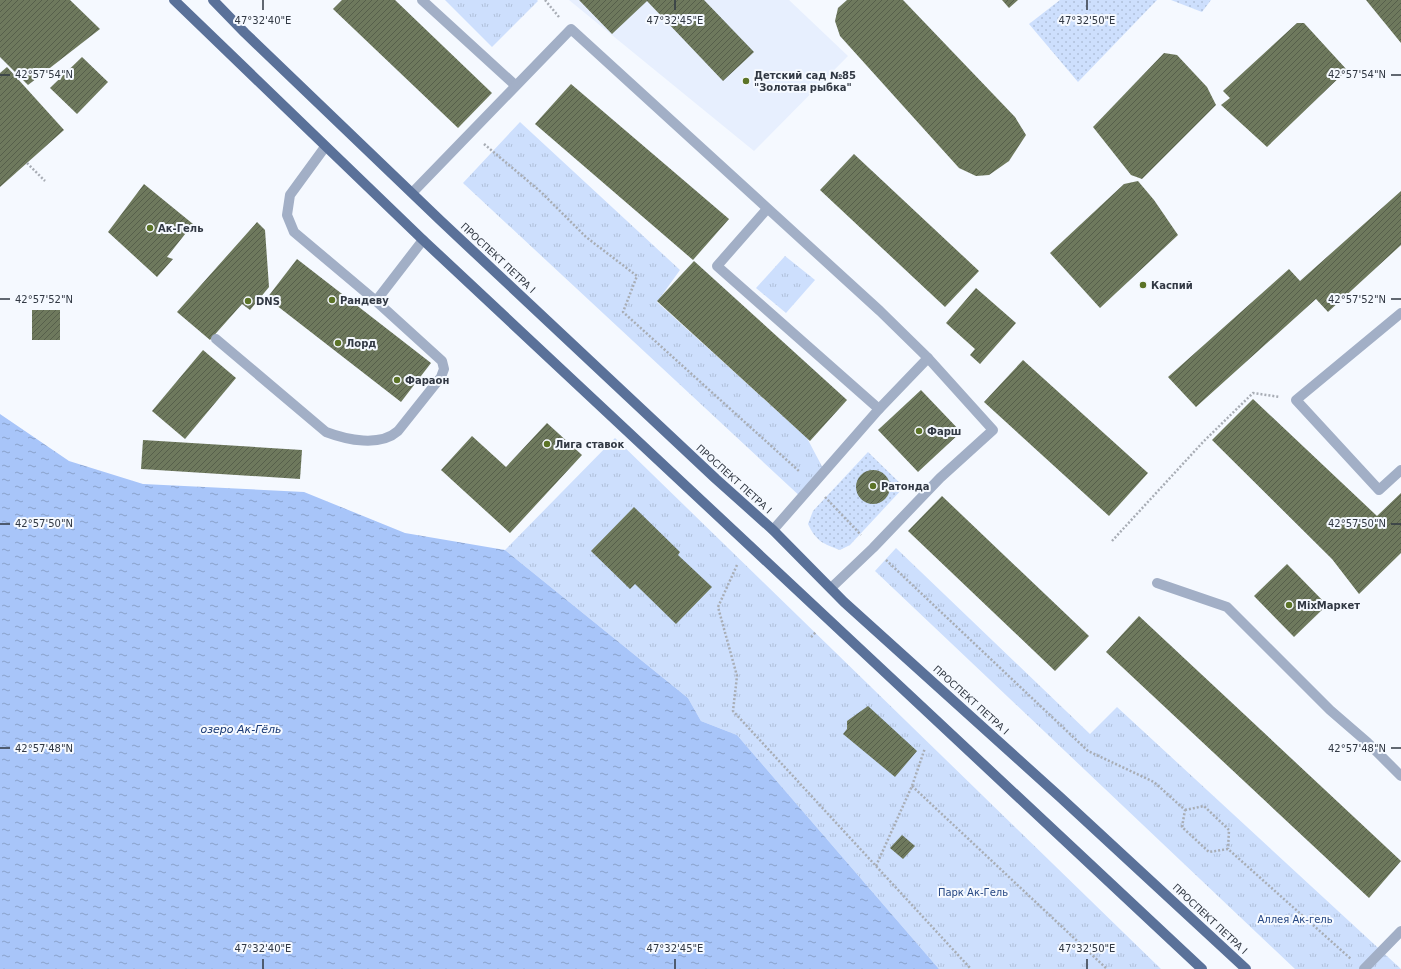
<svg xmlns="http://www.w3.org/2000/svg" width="1401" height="969" font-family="'DejaVu Sans',sans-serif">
	<defs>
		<pattern id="grass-dots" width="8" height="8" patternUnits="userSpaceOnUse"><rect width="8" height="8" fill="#cddffd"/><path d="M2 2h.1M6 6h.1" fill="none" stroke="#b0c0da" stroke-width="1.8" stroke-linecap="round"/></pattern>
		<pattern id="park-tufts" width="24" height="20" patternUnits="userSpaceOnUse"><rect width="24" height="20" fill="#cddffd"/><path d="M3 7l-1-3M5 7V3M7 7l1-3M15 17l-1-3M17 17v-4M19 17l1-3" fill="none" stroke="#b0c0da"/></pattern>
		<pattern id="water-ripples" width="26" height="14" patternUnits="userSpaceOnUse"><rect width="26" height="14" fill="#a8c5f9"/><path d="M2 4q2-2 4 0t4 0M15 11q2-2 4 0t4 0" fill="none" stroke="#89a1cb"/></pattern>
		<pattern id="building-hatch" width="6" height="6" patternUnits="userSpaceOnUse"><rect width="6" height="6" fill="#6e795d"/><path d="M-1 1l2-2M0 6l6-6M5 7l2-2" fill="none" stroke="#565f4b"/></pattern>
	</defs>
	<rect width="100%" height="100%" fill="#f5f9ff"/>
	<path fill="#e7effe" d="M569 0H789L848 56 754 151Z"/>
	<g fill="url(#grass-dots)">
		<path d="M1060 0H1157L1078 82 1029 24Z"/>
		<path d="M1171 0H1211L1202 12Z"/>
		<path d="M868 452 904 487 850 545 840 550C823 544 816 541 808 524L813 511Z"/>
	</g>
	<g fill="url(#park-tufts)">
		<path d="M445 0H537L538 1 492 47Z"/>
		<path d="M520 122 680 270 657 302 807 438 826 474 803 499 463 183Z"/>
		<path d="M785 256 815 280 786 313 756 288Z"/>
		<path d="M615 438 1161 969H939L737 735 701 721 688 698 505 550Z"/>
		<path d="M896 548 1090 734 1117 707 1401 969H1295L875 571Z"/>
	</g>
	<path fill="url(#water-ripples)" d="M0 414 69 461 143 484 304 492 405 533 505 550 688 698 701 721 737 735 939 969H0Z"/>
	<g fill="url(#building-hatch)">
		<path d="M0 0H70L100 29 28 85 0 57Z"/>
		<path d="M342 0H395L492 93 458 128 333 9Z"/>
		<path d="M579 0H704L754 52 723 81 647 1 612 34Z"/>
		<path d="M847 0H903L1015 117 1026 135 1009 161 989 175 976 176 959 168 840 36 835 21 838 8Z"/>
		<path d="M1002 0H1018L1009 8Z"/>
		<path d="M1366 0H1401V43Z"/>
		<path d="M1297 23H1304L1347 70 1267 147 1221 105 1230 98 1223 91Z"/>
		<path d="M1164 53 1177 55 1207 87 1216 105 1142 179 1131 175 1093 127Z"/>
		<path d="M82 57 108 82 77 114 50 88Z"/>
		<path d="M7 67 64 130 0 187V73Z"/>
		<path d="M571 84 729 219 693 260 535 124Z"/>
		<path d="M854 154 979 271 945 307 820 190Z"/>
		<path d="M1138 181 1154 200 1178 235 1100 308 1050 253 1124 184Z"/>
		<path d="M144 184 193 224 167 257 173 259 157 277 108 232Z"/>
		<path d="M1401 191V245L1328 312 1316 299 1196 407 1168 377 1289 269 1300 281Z"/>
		<path d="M257 222 265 230 269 287 250 310 242 304 210 340 177 312Z"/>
		<path d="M297 259 431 363 401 402 267 298Z"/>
		<path d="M694 261 847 400 810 441 657 301Z"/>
		<path d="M976 288 1016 323 980 364 970 355 975 349 946 323Z"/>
		<rect x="32" y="310" width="28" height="30"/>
		<path d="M203 350 236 378 185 439 152 411Z"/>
		<path d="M1023 360 1148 473 1109 516 984 402Z"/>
		<path d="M921 390 961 432 918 472 878 430Z"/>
		<path d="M1253 399 1377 516 1401 493V553L1359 594 1332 559 1212 440Z"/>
		<path d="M547 423 582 455 510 533 441 470 472 436 506 467Z"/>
		<path d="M143 440 302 450 300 479 141 469Z"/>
		<circle cx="873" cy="487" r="17"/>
		<path d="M942 496 1089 636 1055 671 908 531Z"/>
		<path d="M634 507 680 552 678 555 712 587 676 624 635 584 630 589 591 551Z"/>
		<path d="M1287 564 1327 605 1294 637 1254 596Z"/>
		<path d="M1139 616 1401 861 1369 898 1106 652Z"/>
		<path d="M868 706 917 751 895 777 843 734 847 729V721Z"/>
		<path d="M902 835 915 846 903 859 890 848Z"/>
	</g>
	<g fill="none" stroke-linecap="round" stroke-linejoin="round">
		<g stroke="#a8adb5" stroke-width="2.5" stroke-dasharray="2 2" stroke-linecap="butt">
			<path d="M545 0 559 17"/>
			<path d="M484 144 541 192 586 237 637 276 623 312 800 472"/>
			<path d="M27 163 45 181"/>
			<path d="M825 497 861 535"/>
			<path d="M1112 541 1203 442 1253 393 1280 397"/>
			<path d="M886 560 1088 751 1154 782 1185 810 1182 827 1209 852 1228 849 1351 959"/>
			<path d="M737 565 718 607 737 676 733 711 971 969"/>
			<path d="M811 637 816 632"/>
			<path d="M912 786 1107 969"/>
			<path d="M1185 810 1204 806 1229 830 1228 849"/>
			<path d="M876 866 912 786 925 748"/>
		</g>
		<g stroke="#a2afc6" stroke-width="10">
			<path d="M422 0 515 85"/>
			<path d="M325 147 290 195 287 215 294 232 376 301"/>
			<path d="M413 192 571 29 880 311 928 358 993 430 940 478 873 548 831 588"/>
			<path d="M767 209 717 266 879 409"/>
			<path d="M1401 313 1296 400 1379 490 1401 470"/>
			<path d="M216 339 326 432C347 440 380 447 398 431L441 377 444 369 442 361 376 301 423 240"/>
			<path d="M773 530 879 409 928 358"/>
			<path d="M1157 583 1227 607 1330 710 1367 742 1401 776"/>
			<path d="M1364 969 1401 931"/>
		</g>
		<g stroke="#5a7199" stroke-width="10">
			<path d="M174 0 423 240 1202 969"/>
			<path d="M213 0 245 33 441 221 716 479 773 530 844 602 1060 797 1246 969"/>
		</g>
	</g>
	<path fill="none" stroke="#313843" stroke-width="1.5" d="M263 0V10M675 0V10M1087 0V10M0 75H10M1391 75H1401M0 299H10M1391 299H1401M0 524H10M1391 524H1401M0 748H10M1391 748H1401M263 959V969M675 959V969M1087 959V969"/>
	<g fill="#5c7427" stroke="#f5f9ff" stroke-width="1.5">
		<circle cx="746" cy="81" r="4"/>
		<circle cx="150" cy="228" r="4"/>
		<circle cx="1143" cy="285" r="4"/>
		<circle cx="332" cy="300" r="4"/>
		<circle cx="248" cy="301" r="4"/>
		<circle cx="338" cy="343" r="4"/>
		<circle cx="397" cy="380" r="4"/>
		<circle cx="919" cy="431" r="4"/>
		<circle cx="547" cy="444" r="4"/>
		<circle cx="873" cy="486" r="4"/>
		<circle cx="1289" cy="605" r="4"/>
	</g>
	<g text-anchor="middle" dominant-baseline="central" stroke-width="4" stroke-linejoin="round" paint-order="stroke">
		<g font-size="10" font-weight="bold" fill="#313843" stroke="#f5f9ff" text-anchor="start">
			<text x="754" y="75">Детский сад №85<tspan x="754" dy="12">"Золотая рыбка"</tspan></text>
			<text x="158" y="228">Ак-Гель</text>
			<text x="1151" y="285">Каспий</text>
			<text x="340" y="300">Рандеву</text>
			<text x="256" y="301">DNS</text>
			<text x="346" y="343">Лорд</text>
			<text x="405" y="380">Фараон</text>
			<text x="927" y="431">Фарш</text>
			<text x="555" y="444">Лига ставок</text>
			<text x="881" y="486">Ратонда</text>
			<text x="1297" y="605">MixМаркет</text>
		</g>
		<g font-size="10" fill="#313843" stroke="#f5f9ff">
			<text transform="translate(498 258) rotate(43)">ПРОСПЕКТ ПЕТРА I</text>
			<text transform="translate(734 479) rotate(42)">ПРОСПЕКТ ПЕТРА I</text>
			<text transform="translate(971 700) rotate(42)">ПРОСПЕКТ ПЕТРА I</text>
			<text transform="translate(1210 919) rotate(43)">ПРОСПЕКТ ПЕТРА I</text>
		</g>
		<g font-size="10" fill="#244683" stroke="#f5f9ff">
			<text x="973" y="892">Парк Ак-Гель</text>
			<text x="1295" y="919">Аллея Ак-гель</text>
		</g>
		<g font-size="11" font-style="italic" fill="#173873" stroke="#f5f9ff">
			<text x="241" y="729">озеро Ак-Гёль</text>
		</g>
	</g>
	<g font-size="10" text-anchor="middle" fill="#313843" stroke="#f5f9ff" stroke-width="4" stroke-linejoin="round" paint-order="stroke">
		<text x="263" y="24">47°32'40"E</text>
		<text x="675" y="24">47°32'45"E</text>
		<text x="1087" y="24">47°32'50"E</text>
		<text x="44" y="78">42°57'54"N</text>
		<text x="1357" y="78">42°57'54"N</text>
		<text x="44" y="303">42°57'52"N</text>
		<text x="1357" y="303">42°57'52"N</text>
		<text x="44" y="527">42°57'50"N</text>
		<text x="1357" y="527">42°57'50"N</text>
		<text x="44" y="752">42°57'48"N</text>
		<text x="1357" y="752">42°57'48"N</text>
		<text x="263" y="952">47°32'40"E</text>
		<text x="675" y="952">47°32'45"E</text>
		<text x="1087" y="952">47°32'50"E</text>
	</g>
</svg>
